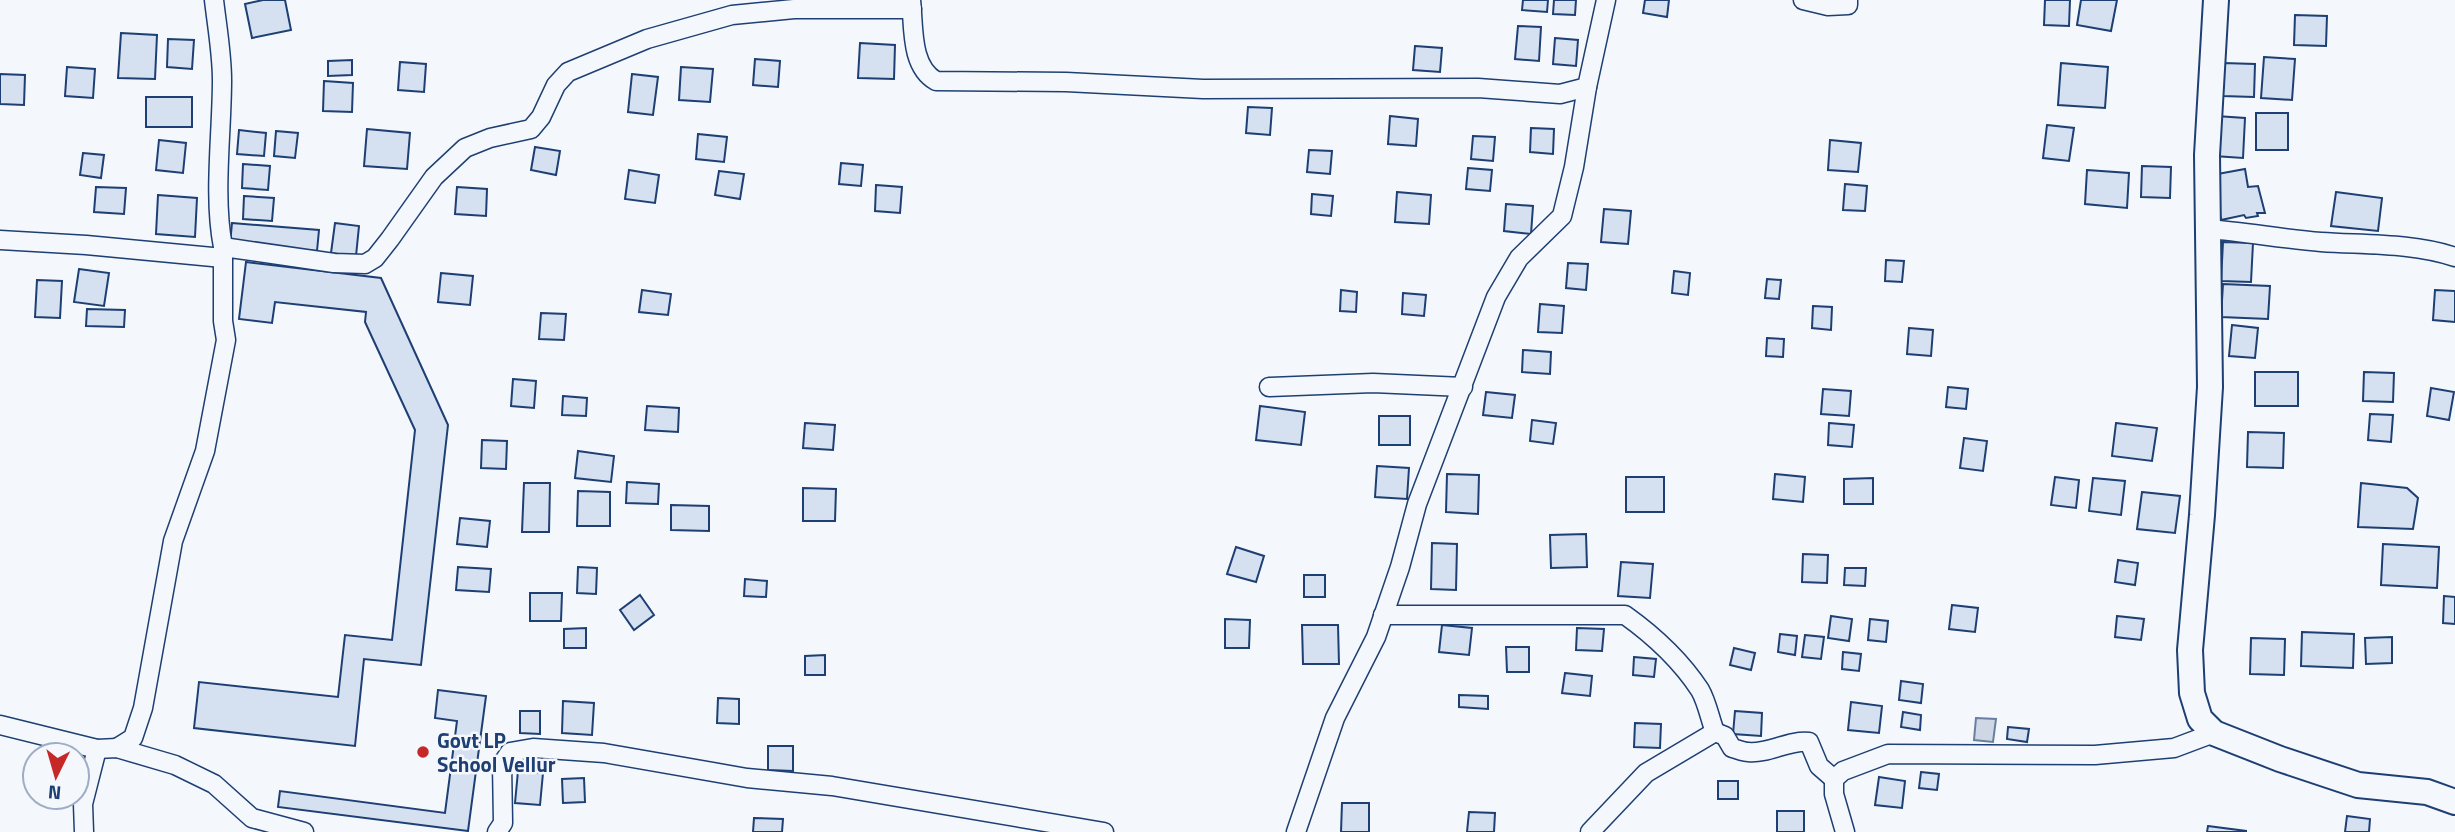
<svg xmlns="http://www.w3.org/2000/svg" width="2455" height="832" font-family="'Titillium Web',sans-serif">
	<rect width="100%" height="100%" fill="#f4f7fb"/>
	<path fill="#cfd7e4" stroke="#687fa3" stroke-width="2" d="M1976 718 1996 719 1993 742 1974 740Z"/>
	<g fill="#d5e0f0" stroke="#1d3f73" stroke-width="2">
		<path d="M263 0H285L291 30 252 38 245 4Z"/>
		<path d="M1523 0H1548L1547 12 1522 10Z"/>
		<path d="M1554 0H1576L1575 15 1553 14Z"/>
		<path d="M1645 0H1669L1667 17 1643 13Z"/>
		<path d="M2045 0H2070L2069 26 2044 25Z"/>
		<path d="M2081 0H2117L2111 31 2077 25Z"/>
		<path d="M2295 15 2327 16 2326 46 2294 45Z"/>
		<path d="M1518 26 1541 27 1539 61 1515 59Z"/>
		<path d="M121 33 157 35 155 79 118 78Z"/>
		<path d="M1555 38 1578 40 1576 66 1553 64Z"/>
		<path d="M168 39 194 40 192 69 167 67Z"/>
		<path d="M860 43 895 45 894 79 858 78Z"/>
		<path d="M1415 46 1442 48 1440 72 1413 70Z"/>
		<path d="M2264 57 2295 59 2292 100 2261 98Z"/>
		<path d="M755 59 780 61 778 87 753 85Z"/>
		<path d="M352 60V75L328 76V61Z"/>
		<path d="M400 62 426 64 424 92 398 90Z"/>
		<path d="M2061 63 2108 67 2105 108 2058 105Z"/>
		<path d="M2223 63 2255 64 2254 97 2222 96Z"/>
		<path d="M67 67 95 69 93 98 65 96Z"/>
		<path d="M681 67 713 69 710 102 679 100Z"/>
		<path d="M0 74 25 75 24 105 0 104Z"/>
		<path d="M632 74 658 77 653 115 628 112Z"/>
		<path d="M324 81 353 83 352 112 323 111Z"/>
		<rect x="146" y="97" width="46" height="30"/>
		<path d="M1248 107 1272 108 1270 135 1246 133Z"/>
		<rect x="2256" y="113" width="32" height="37"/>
		<path d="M1390 116 1418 119 1416 146 1388 144Z"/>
		<path d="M2216 116 2245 118 2243 158 2214 156Z"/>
		<path d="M2047 125 2074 128 2069 161 2043 158Z"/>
		<path d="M1531 128 1554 129 1553 154 1530 152Z"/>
		<path d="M367 129 410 133 407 169 364 166Z"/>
		<path d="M239 130 266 133 264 156 237 154Z"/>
		<path d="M276 131 298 133 295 158 274 156Z"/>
		<path d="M698 134 727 137 724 162 696 159Z"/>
		<path d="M1473 136 1495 137 1493 161 1471 159Z"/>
		<path d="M159 140 186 143 183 173 156 170Z"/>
		<path d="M1830 140 1861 143 1858 172 1828 170Z"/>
		<path d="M535 147 560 151 556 175 531 170Z"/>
		<path d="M1309 150 1332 151 1330 174 1307 172Z"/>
		<path d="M83 153 104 155 101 178 80 175Z"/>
		<path d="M841 163 863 165 861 186 839 184Z"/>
		<path d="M243 164 270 166 268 190 242 188Z"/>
		<path d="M2142 166 2171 167 2170 198 2141 197Z"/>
		<path d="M1468 168 1492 170 1490 191 1466 189Z"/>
		<path d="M2245 169 2248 187 2258 186 2265 213H2257L2258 216 2246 218 2244 215 2221 220 2212 175Z"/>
		<path d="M629 170 659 175 655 203 625 199Z"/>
		<path d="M2087 170 2129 173 2127 208 2085 204Z"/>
		<path d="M719 171 744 174 740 199 715 195Z"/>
		<path d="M1845 184 1867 186 1865 211 1843 210Z"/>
		<path d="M876 185 902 187 900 213 875 211Z"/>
		<path d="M96 187 126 188 124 214 94 212Z"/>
		<path d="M457 187 487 189 486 216 455 214Z"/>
		<path d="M1397 192 1431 195 1429 224 1395 222Z"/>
		<path d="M2336 192 2382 198 2378 231 2331 226Z"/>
		<path d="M1312 194 1333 196 1331 216 1311 214Z"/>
		<path d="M158 195 197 198 195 237 156 234Z"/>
		<path d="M244 196 274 198 272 221 243 219Z"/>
		<path d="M1506 204 1533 206 1531 234 1504 231Z"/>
		<path d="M1604 209 1631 211 1628 244 1601 242Z"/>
		<path d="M232 223 319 230 317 251 230 244Z"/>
		<path d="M335 223 359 226 356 256 331 253Z"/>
		<path d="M2223 242 2253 243 2251 282 2221 281Z"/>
		<path d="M1886 260 1904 261 1902 282 1885 281Z"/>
		<path d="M246 262 381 278 448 425 421 665 364 659 355 746 194 728 199 682 338 697 345 635 392 640 415 430 365 322 366 312 275 302 272 323 239 319Z"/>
		<path d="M1568 263 1588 264 1586 290 1566 288Z"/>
		<path d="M79 269 109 273 104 306 74 302Z"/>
		<path d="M1674 271 1690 273 1688 295 1672 293Z"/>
		<path d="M441 273 473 276 470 305 438 302Z"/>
		<path d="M1767 279 1781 280 1779 299 1765 298Z"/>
		<path d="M37 280 62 281 60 318 35 317Z"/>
		<path d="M2223 284 2270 286 2268 319 2221 317Z"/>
		<path d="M642 290 671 294 668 315 639 312Z"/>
		<path d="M1341 290 1357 292 1356 312 1340 311Z"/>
		<path d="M2435 290 2455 291V322L2433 320Z"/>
		<path d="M1403 293 1426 295 1424 316 1402 314Z"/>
		<path d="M1540 304 1564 306 1562 333 1538 332Z"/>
		<path d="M1813 306 1832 307 1831 330 1812 328Z"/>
		<path d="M87 309 125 310 124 327 86 326Z"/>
		<path d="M541 313 566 314 564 340 539 339Z"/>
		<path d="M2232 325 2258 328 2255 358 2229 356Z"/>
		<path d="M1909 328 1933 330 1931 356 1907 354Z"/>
		<path d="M1767 338 1784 339 1783 357 1766 356Z"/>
		<path d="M1523 350 1551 352 1550 374 1522 372Z"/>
		<rect x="2255" y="372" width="43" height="34"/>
		<path d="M2364 372 2394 373 2393 402 2363 401Z"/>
		<path d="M513 379 536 381 534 408 511 406Z"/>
		<path d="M1948 387 1968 389 1966 409 1946 407Z"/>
		<path d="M2431 388 2454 392 2449 420 2427 416Z"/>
		<path d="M1823 389 1851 391 1849 416 1821 414Z"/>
		<path d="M1486 392 1515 395 1512 418 1483 415Z"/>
		<path d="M563 396 587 398 586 416 562 415Z"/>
		<path d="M647 406 679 408 678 432 645 430Z"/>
		<path d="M1260 406 1305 412 1301 445 1256 440Z"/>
		<path d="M2370 414 2393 415 2391 442 2368 440Z"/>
		<rect x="1379" y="416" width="31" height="29"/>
		<path d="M1532 420 1556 423 1553 444 1530 441Z"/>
		<path d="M805 423 835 425 833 450 803 448Z"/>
		<path d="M1829 423 1854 425 1852 447 1828 445Z"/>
		<path d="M2116 423 2157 428 2152 461 2112 456Z"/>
		<path d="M2248 432 2284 433 2283 468 2247 467Z"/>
		<path d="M1964 438 1987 441 1983 471 1960 468Z"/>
		<path d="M482 440 507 441 506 469 481 468Z"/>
		<path d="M578 451 614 456 611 482 575 478Z"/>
		<path d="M1377 466 1409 468 1407 499 1375 497Z"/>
		<path d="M1447 474 1479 475 1478 514 1446 512Z"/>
		<path d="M1775 474 1805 477 1803 502 1773 499Z"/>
		<rect x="1626" y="477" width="38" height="35"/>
		<path d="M2055 477 2079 480 2076 508 2051 505Z"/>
		<path d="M1873 478V504H1844V479Z"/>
		<path d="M2093 478 2125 481 2121 515 2089 511Z"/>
		<path d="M627 482 659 484 658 504 626 503Z"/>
		<path d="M524 483H550L549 532H522Z"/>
		<path d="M2361 483 2407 488 2418 498 2413 529 2358 527Z"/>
		<path d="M803 488 836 489 835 521H803Z"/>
		<path d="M578 491 610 492V526H577Z"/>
		<path d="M2142 492 2180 496 2175 533 2137 529Z"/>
		<path d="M671 505 709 506V531L671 530Z"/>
		<path d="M460 518 490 521 487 547 457 544Z"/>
		<path d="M1586 534 1587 567 1551 568 1550 535Z"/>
		<path d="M1432 543 1457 544 1456 590 1431 589Z"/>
		<path d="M2383 544 2439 547 2437 588 2381 585Z"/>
		<path d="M1236 547 1264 556 1256 582 1227 574Z"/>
		<path d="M1803 554 1828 555 1827 583 1802 582Z"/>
		<path d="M2118 560 2138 563 2135 585 2115 582Z"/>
		<path d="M1621 562 1653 564 1650 598 1618 596Z"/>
		<path d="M458 567 491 569 489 592 456 590Z"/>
		<path d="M578 567 597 568 596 594 577 593Z"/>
		<path d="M1845 568H1866L1865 586 1844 585Z"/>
		<rect x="1304" y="575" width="21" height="22"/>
		<path d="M745 579 767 581 766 597 744 596Z"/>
		<path d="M530 593H562L561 621H530Z"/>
		<path d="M640 595 654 615 634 630 620 610Z"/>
		<path d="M2444 596 2455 597V624L2443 623Z"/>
		<path d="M1952 605 1978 608 1975 632 1949 629Z"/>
		<path d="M1831 616 1852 619 1849 641 1828 638Z"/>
		<path d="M2117 616 2144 619 2141 640 2115 637Z"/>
		<path d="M1225 619 1250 620 1249 648H1225Z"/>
		<path d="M1870 619 1888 621 1886 642 1868 640Z"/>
		<path d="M1302 625H1338L1339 664H1303Z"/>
		<path d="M1442 625 1472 628 1469 655 1439 652Z"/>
		<path d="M586 628V648H564V629Z"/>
		<path d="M1577 628 1604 629 1602 651 1576 650Z"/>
		<path d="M2302 632 2354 634 2353 668 2301 666Z"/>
		<path d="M1780 634 1797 636 1795 655 1778 652Z"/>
		<path d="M1805 635 1824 637 1821 659 1802 657Z"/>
		<path d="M2392 637V663L2366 664 2365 638Z"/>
		<path d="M2251 638 2285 639 2284 675 2250 674Z"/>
		<path d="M1506 647H1529V672H1507Z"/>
		<path d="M1734 648 1755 653 1751 670 1730 665Z"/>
		<path d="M1843 652 1861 654 1859 671 1842 669Z"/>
		<path d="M825 655V675H805V656Z"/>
		<path d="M1634 657 1656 659 1654 677 1633 675Z"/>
		<path d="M1565 673 1592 676 1590 696 1562 693Z"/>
		<path d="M1901 681 1923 684 1921 703 1899 700Z"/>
		<path d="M438 690 486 696 468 831 278 807 280 791 445 813 457 721 435 718Z"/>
		<path d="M1459 695 1488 696V709L1459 707Z"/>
		<path d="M718 698 739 699V724L717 723Z"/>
		<path d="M563 701 594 703 592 735 562 733Z"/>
		<path d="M1851 702 1882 706 1879 733 1848 730Z"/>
		<path d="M520 711H540V734L520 733Z"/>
		<path d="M1735 711 1762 713 1761 736 1733 734Z"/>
		<path d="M1903 712 1921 715 1920 730 1901 727Z"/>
		<path d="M1635 723 1661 724 1660 748 1634 747Z"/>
		<path d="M2008 727 2029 729 2027 742 2007 739Z"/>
		<path d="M768 746H793V771L768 770Z"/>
		<path d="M518 771 543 773 540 805 515 803Z"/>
		<path d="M1921 772 1939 774 1937 790 1919 788Z"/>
		<path d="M1879 777 1905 781 1902 808 1875 805Z"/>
		<path d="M584 778 585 802 563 803 562 779Z"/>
		<rect x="1718" y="781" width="20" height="18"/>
		<path d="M1342 803H1369V832H1341Z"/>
		<rect x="1777" y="811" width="27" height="21"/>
		<path d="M1469 812 1495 813 1494 832H1467Z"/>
		<path d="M2347 816 2370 819 2369 832H2345Z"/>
		<path d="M754 818 783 819 782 832H753Z"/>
		<path d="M2208 826 2246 831V832H2207Z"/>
	</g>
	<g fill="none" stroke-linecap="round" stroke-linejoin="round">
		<g stroke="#1d3f73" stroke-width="21">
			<g id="minor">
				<path d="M214 0C217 26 222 54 222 80 222 133 213 196 223 247L334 263 365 264 375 258 390 239 434 177 465 148 490 138 531 129 541 117 556 85 568 72 647 39 732 15 794 9H912"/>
				<path d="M911 0C914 27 910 66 936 81L1066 82 1203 89 1478 88 1560 94 1587 87 1606 0"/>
				<path d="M1803 0 1828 6 1848 5V0"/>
				<path d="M2208 229C2246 232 2283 239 2321 242 2366 245 2413 243 2455 257"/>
				<path d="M0 240 86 245 223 258"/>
				<path d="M1269 387 1373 383 1463 387"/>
				<path d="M1383 615H1625C1653 635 1681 661 1700 690 1707 702 1710 719 1715 732"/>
				<path d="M0 725 97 749 117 748 175 765 214 784 252 818 304 832"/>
				<path d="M117 748 133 738 143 708 173 541 205 451 226 340 223 321V247"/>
				<path d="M84 832 83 804 97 749"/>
				<path d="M497 832 503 823 502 764 510 752 533 748 604 753 747 778 832 786 1104 832"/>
				<path d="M1296 832 1335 718 1376 637 1400 567 1417 504 1496 297 1519 258 1562 216 1574 167 1587 87"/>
				<path d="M1590 832 1646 773 1715 732 1725 736 1732 748C1737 749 1743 752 1748 752 1769 754 1788 740 1809 742L1819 766 1834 779"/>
				<path d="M1845 832 1834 794V779L1843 771 1888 754 2095 755 2174 748 2214 733"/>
			</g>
		</g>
		<g stroke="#1d3f73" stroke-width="28">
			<path id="secondary" d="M2216 0 2207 155 2210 387 2202 515 2190 650 2192 693 2200 719 2214 733 2280 759 2358 785 2427 792 2455 802"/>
		</g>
		<use href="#minor" stroke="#f4f7fb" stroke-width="18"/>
		<use href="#secondary" stroke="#f4f7fb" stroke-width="24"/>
	</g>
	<circle fill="#c62828" stroke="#f4f7fb" stroke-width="2.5" cx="423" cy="752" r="7"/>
	<g text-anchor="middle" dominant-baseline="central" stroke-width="5" stroke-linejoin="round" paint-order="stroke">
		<g font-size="21" font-weight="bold" fill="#1d3f73" stroke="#f4f7fb" text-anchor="start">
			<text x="437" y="740">Govt LP<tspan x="437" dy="24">School Vellur</tspan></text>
		</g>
	</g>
	<g transform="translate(56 776) rotate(185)"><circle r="33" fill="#f4f7fb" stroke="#9eadc5" stroke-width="2"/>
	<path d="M0-5L12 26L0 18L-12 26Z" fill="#c62828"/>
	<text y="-10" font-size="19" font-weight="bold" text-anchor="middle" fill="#1d3f73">N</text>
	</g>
</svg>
